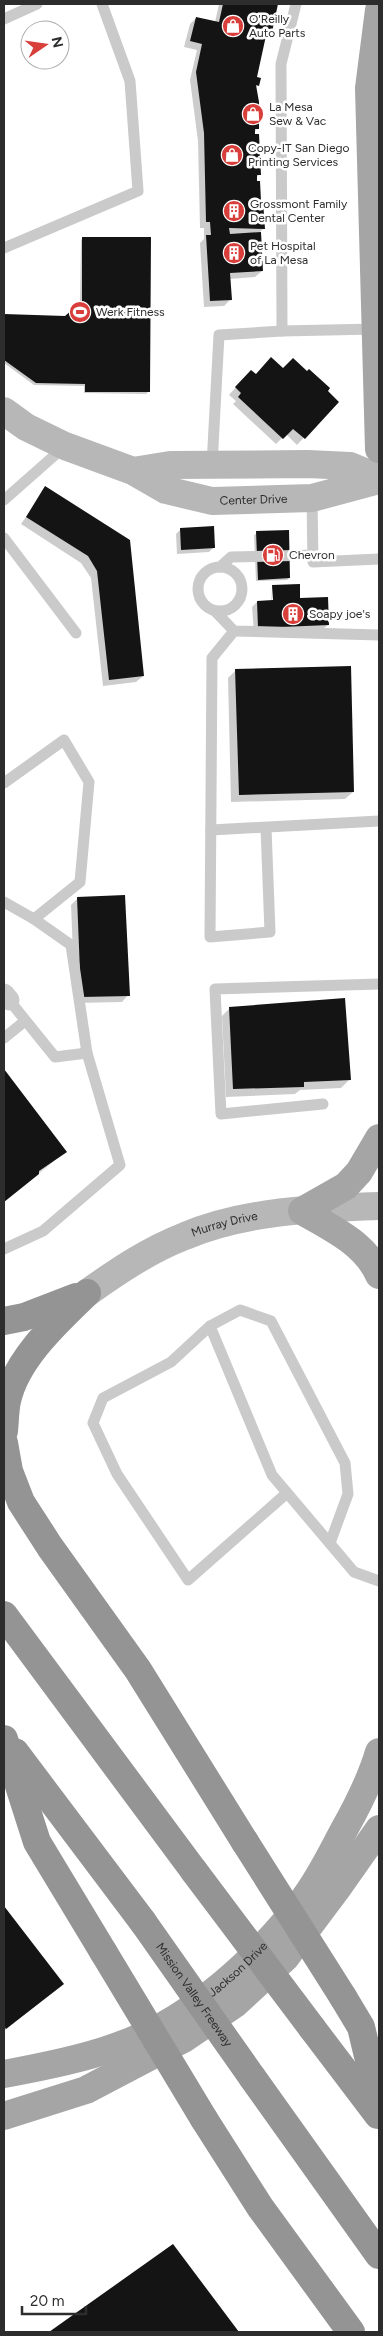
<svg xmlns="http://www.w3.org/2000/svg" width="383" height="2336" font-family="Figtree,sans-serif">
	<rect width="100%" height="100%" fill="#fff"/>
	<g fill="#0003">
		<path d="M219 4H277L271 31 264 38 256 78 258 85 255 88 258 128 253 133 260 174 256 178 263 229 259 233 262 271 255 277 229 279 231 299 224 306 204 307 200 243 204 239V228H200L198 141 190 80 197 50 184 47 190 24 196 18 215 22Z"/>
		<path d="M83 238 148 392 146 394 84 393V386L34 385 4 363V315L66 317 80 304 81 240Z"/>
		<path d="M283 370 307 373 337 402 297 445 286 434 276 444 233 404 236 401 229 395 244 378Z"/>
		<path d="M46 488 129 541 143 676 136 682 103 686 91 578 81 563 21 524Z"/>
		<path d="M181 529 214 547 209 552 177 554 176 534Z"/>
		<path d="M257 533 289 578 287 580 256 581 254 535Z"/>
		<path d="M298 586 299 600 328 625 323 629 254 632 252 607 257 602H271V588L272 607 274 606 272 587Z"/>
		<path d="M236 670 353 792 345 799 231 802 228 678Z"/>
		<path d="M78 898 128 995 122 1002 75 1003 71 905Z"/>
		<path d="M230 1008 349 1080 341 1088 300 1090 295 1094 226 1097 222 1016Z"/>
		<path d="M4 1071 65 1152 4 1202Z"/>
		<path d="M4 1908 62 1984 4 2031Z"/>
		<path d="M173 2246 237 2332H51Z"/>
	</g>
	<g fill="#141414">
		<path d="M223 4H278L272 32 267 31 257 77 261 78 259 86 256 85 259 102V129H255V134H259L261 175H257V181H260L261 201H263L265 229 229 228 230 234 261 232 263 271 230 273 232 300 210 301 206 235H211L210 222H206L204 133 196 72 202 44 190 41 196 17 219 22Z"/>
		<path d="M82 237H151L150 392H85V384L36 383 4 360V314L65 316 82 301Z"/>
		<path d="M271 357 283 368 293 358 307 371 309 369 330 388 328 391 339 402 305 439 293 429 283 439 238 397 241 393 235 387 251 370 256 374Z"/>
		<path d="M45 486 130 540 144 676 109 680 97 571 88 556 26 517Z"/>
		<path d="M214 526 215 548 181 550 180 528Z"/>
		<path d="M289 530 290 578 258 580 256 531Z"/>
		<path d="M300 584V598L328 597 329 625 258 628 257 601 273 600 272 585Z"/>
		<path d="M351 666 354 792 239 795 235 669Z"/>
		<path d="M125 895 130 996 81 997 77 897Z"/>
		<path d="M345 998 351 1080 304 1082V1087L233 1089 229 1007Z"/>
		<path d="M4 1069 67 1152 39 1171V1174L4 1202Z"/>
		<path d="M4 1906 64 1984 6 2029 4 2026Z"/>
		<path d="M173 2244 239 2332H49Z"/>
	</g>
	<g fill="none" stroke-linecap="round" stroke-linejoin="round">
		<g stroke="#cacaca" stroke-width="11">
			<path d="M296 4 281 64 282 331 375 329"/>
			<path d="M4 19 37 4"/>
			<path d="M4 248 138 191 130 81 102 4"/>
			<path d="M212 465 219 335 282 331"/>
			<path d="M312 498 313 562 379 559"/>
			<path d="M4 500 64 447"/>
			<path d="M4 538 76 633"/>
			<circle cx="220" cy="589" r="22"/>
			<path d="M220 567 231 557 312 555"/>
			<path d="M215 611 234 631 379 635"/>
			<path d="M234 631 212 658 210 937 270 932 266 828"/>
			<path d="M4 783 64 740 89 782 80 882 34 919 4 902"/>
			<path d="M211 830 379 821"/>
			<path d="M9 1000 55 1057 87 1053"/>
			<path d="M4 1038 25 1021"/>
			<path d="M323 1104 221 1114 215 989 379 984"/>
			<path d="M4 1249 43 1231 120 1165 87 1053 71 945 34 919"/>
			<path d="M210 1326 272 1475 354 1572 379 1581"/>
			<path d="M287 1493 188 1580 117 1474 93 1423 103 1398 171 1362 210 1326 240 1310 271 1321 345 1463 348 1494 330 1543"/>
		</g>
		<path stroke="#cacaca" stroke-width="21" d="M4 994 9 1000"/>
		<g stroke="#b7b7b7" stroke-width="28">
			<path id="s1" d="M4 411 26 427 65 446 133 471 166 490 212 501 312 498 379 480"/>
			<path d="M133 471 170 465 308 464 350 466 379 478"/>
			<path id="s2" d="M87 1293C118 1271 149 1250 185 1236 244 1211 316 1208 379 1206"/>
		</g>
		<g stroke="#a5a5a5" stroke-width="28">
			<path d="M379 10 369 88 379 449"/>
			<path d="M379 1138 359 1172 346 1186 302 1211C331 1228 365 1243 379 1275"/>
			<path id="s3" d="M4 2074C63 2063 124 2051 176 2018 224 1988 268 1945 303 1900 320 1878 332 1852 345 1828 359 1803 371 1779 379 1752"/>
			<path d="M4 2116 86 2090 185 2038 235 2004 285 1958 339 1886 379 1829"/>
		</g>
		<g stroke="#949494" stroke-width="28">
			<path d="M4 1321 24 1317 76 1297"/>
			<path d="M4 1431C5 1421 5 1410 7 1401 16 1359 57 1322 87 1293"/>
			<path d="M4 1443 9 1471 21 1502 50 1547 138 1670 245 1842"/>
			<path d="M4 1615 194 1871"/>
			<path d="M4 1739 37 1842 104 1953"/>
			<path d="M15 1752 143 1922"/>
			<path d="M343 1997 361 2027 379 2102"/>
			<path d="M312 2028 378 2115"/>
			<path d="M252 2077 379 2255"/>
			<path d="M204 2119 260 2207 351 2332"/>
		</g>
		<g stroke="#949494" stroke-width="28">
			<path d="M245 1842 343 1997"/>
			<path d="M194 1871 312 2028"/>
			<path id="s4" d="M143 1922 252 2077"/>
			<path d="M104 1953 204 2119"/>
		</g>
	</g>
	<defs>
		<g id="shop-disc" transform="scale(1.125)"><circle r="9.5" fill="#d83e3a" stroke="#fff"/><path d="M-5-2.5h2.3a2.7 3.5 0 0 1 5.4 0H5L5.5 6h-11ZM-1.5-2.5h3a1.5 2.3 0 0 0-3 0Z" fill="#fff"/></g>
		<g id="building-disc" transform="scale(1.125)"><circle r="9.5" fill="#d83e3a" stroke="#fff"/><path d="M-4-6H4V6H1V3H-1V6H-4ZM-2.5-4.3h1.7v1.8h-1.7ZM.8-4.3h1.7v1.8H.8ZM-2.5-1h1.7V.8h-1.7ZM.8-1h1.7V.8H.8Z" fill="#fff"/></g>
		<g id="stadium-disc" transform="scale(1.125)"><circle r="9.5" fill="#d83e3a" stroke="#fff"/><path d="M0-5a6.5 5 0 1 0 0 10a6.5 5 0 1 0 0-10ZM-3.5-1.8h7v3.6h-7Z" fill="#fff"/></g>
		<g id="fuel-disc" transform="scale(1.125)"><circle r="9.5" fill="#d83e3a" stroke="#fff"/><path d="M-5.5-6h7V0h2V4h1.3V-2.5L3-4.5l.8-.8L6-3V5H2.5V1h-1V6h-7ZM-4.2-4.7v3.2H.2V-4.7Z" fill="#fff"/></g>
	</defs>
	<g fill-rule="evenodd">
		<use href="#shop-disc" x="233" y="26"/>
		<use href="#shop-disc" x="253" y="114"/>
		<use href="#shop-disc" x="232" y="155"/>
		<use href="#building-disc" x="234" y="211"/>
		<use href="#building-disc" x="234" y="253"/>
		<use href="#stadium-disc" x="80" y="312"/>
		<use href="#fuel-disc" x="273" y="555"/>
		<use href="#building-disc" x="293" y="614"/>
	</g>
	<g text-anchor="middle" dominant-baseline="central" stroke-width="5" stroke-linejoin="round" paint-order="stroke">
		<g font-size="12" fill="#2d2d2d" stroke="#fff" text-anchor="start">
			<text x="249" y="19">O'Reilly<tspan x="249" dy="14">Auto Parts</tspan></text>
			<text x="269" y="107">La Mesa<tspan x="269" dy="14">Sew &amp; Vac</tspan></text>
			<text x="248" y="148">Copy-IT San Diego<tspan x="248" dy="14">Printing Services</tspan></text>
			<text x="250" y="204">Grossmont Family<tspan x="250" dy="14">Dental Center</tspan></text>
			<text x="250" y="246">Pet Hospital<tspan x="250" dy="14">of La Mesa</tspan></text>
			<text x="96" y="312">Werk Fitness</text>
			<text x="289" y="555">Chevron</text>
			<text x="309" y="614">Soapy joe's</text>
		</g>
		<g font-size="12" fill="#2d2d2d" stroke="#fff">
			<text stroke="none"><textPath href="#s1" startOffset="270">Center Drive</textPath></text>
			<text stroke="none"><textPath href="#s2" startOffset="155">Murray Drive</textPath></text>
			<text stroke="none"><textPath href="#s3" startOffset="261">Jackson Drive</textPath></text>
			<text stroke="none"><textPath href="#s4" startOffset="89">Mission Valley Freeway</textPath></text>
		</g>
	</g>
	<rect width="383" height="2336" fill="none" stroke="#2d2d2d" stroke-width="10"/>
	<g transform="translate(45 45) rotate(77)"><circle r="24" fill="#ffffff" stroke="#ababab"/>
	<path d="M0-4L9 19L0 12L-9 19Z" fill="#d83e3a"/>
	<text y="-8" font-size="14" font-weight="bold" text-anchor="middle" fill="#2d2d2d">N</text>
	</g>
	<path d="M22 2306v8h64v-8" fill="none" stroke="#2d2d2d" stroke-width="2.5"/>
	<text x="30" y="2306" font-size="15" fill="#2d2d2d" stroke="#ffffff" stroke-width="4" paint-order="stroke">20 m</text>
</svg>
